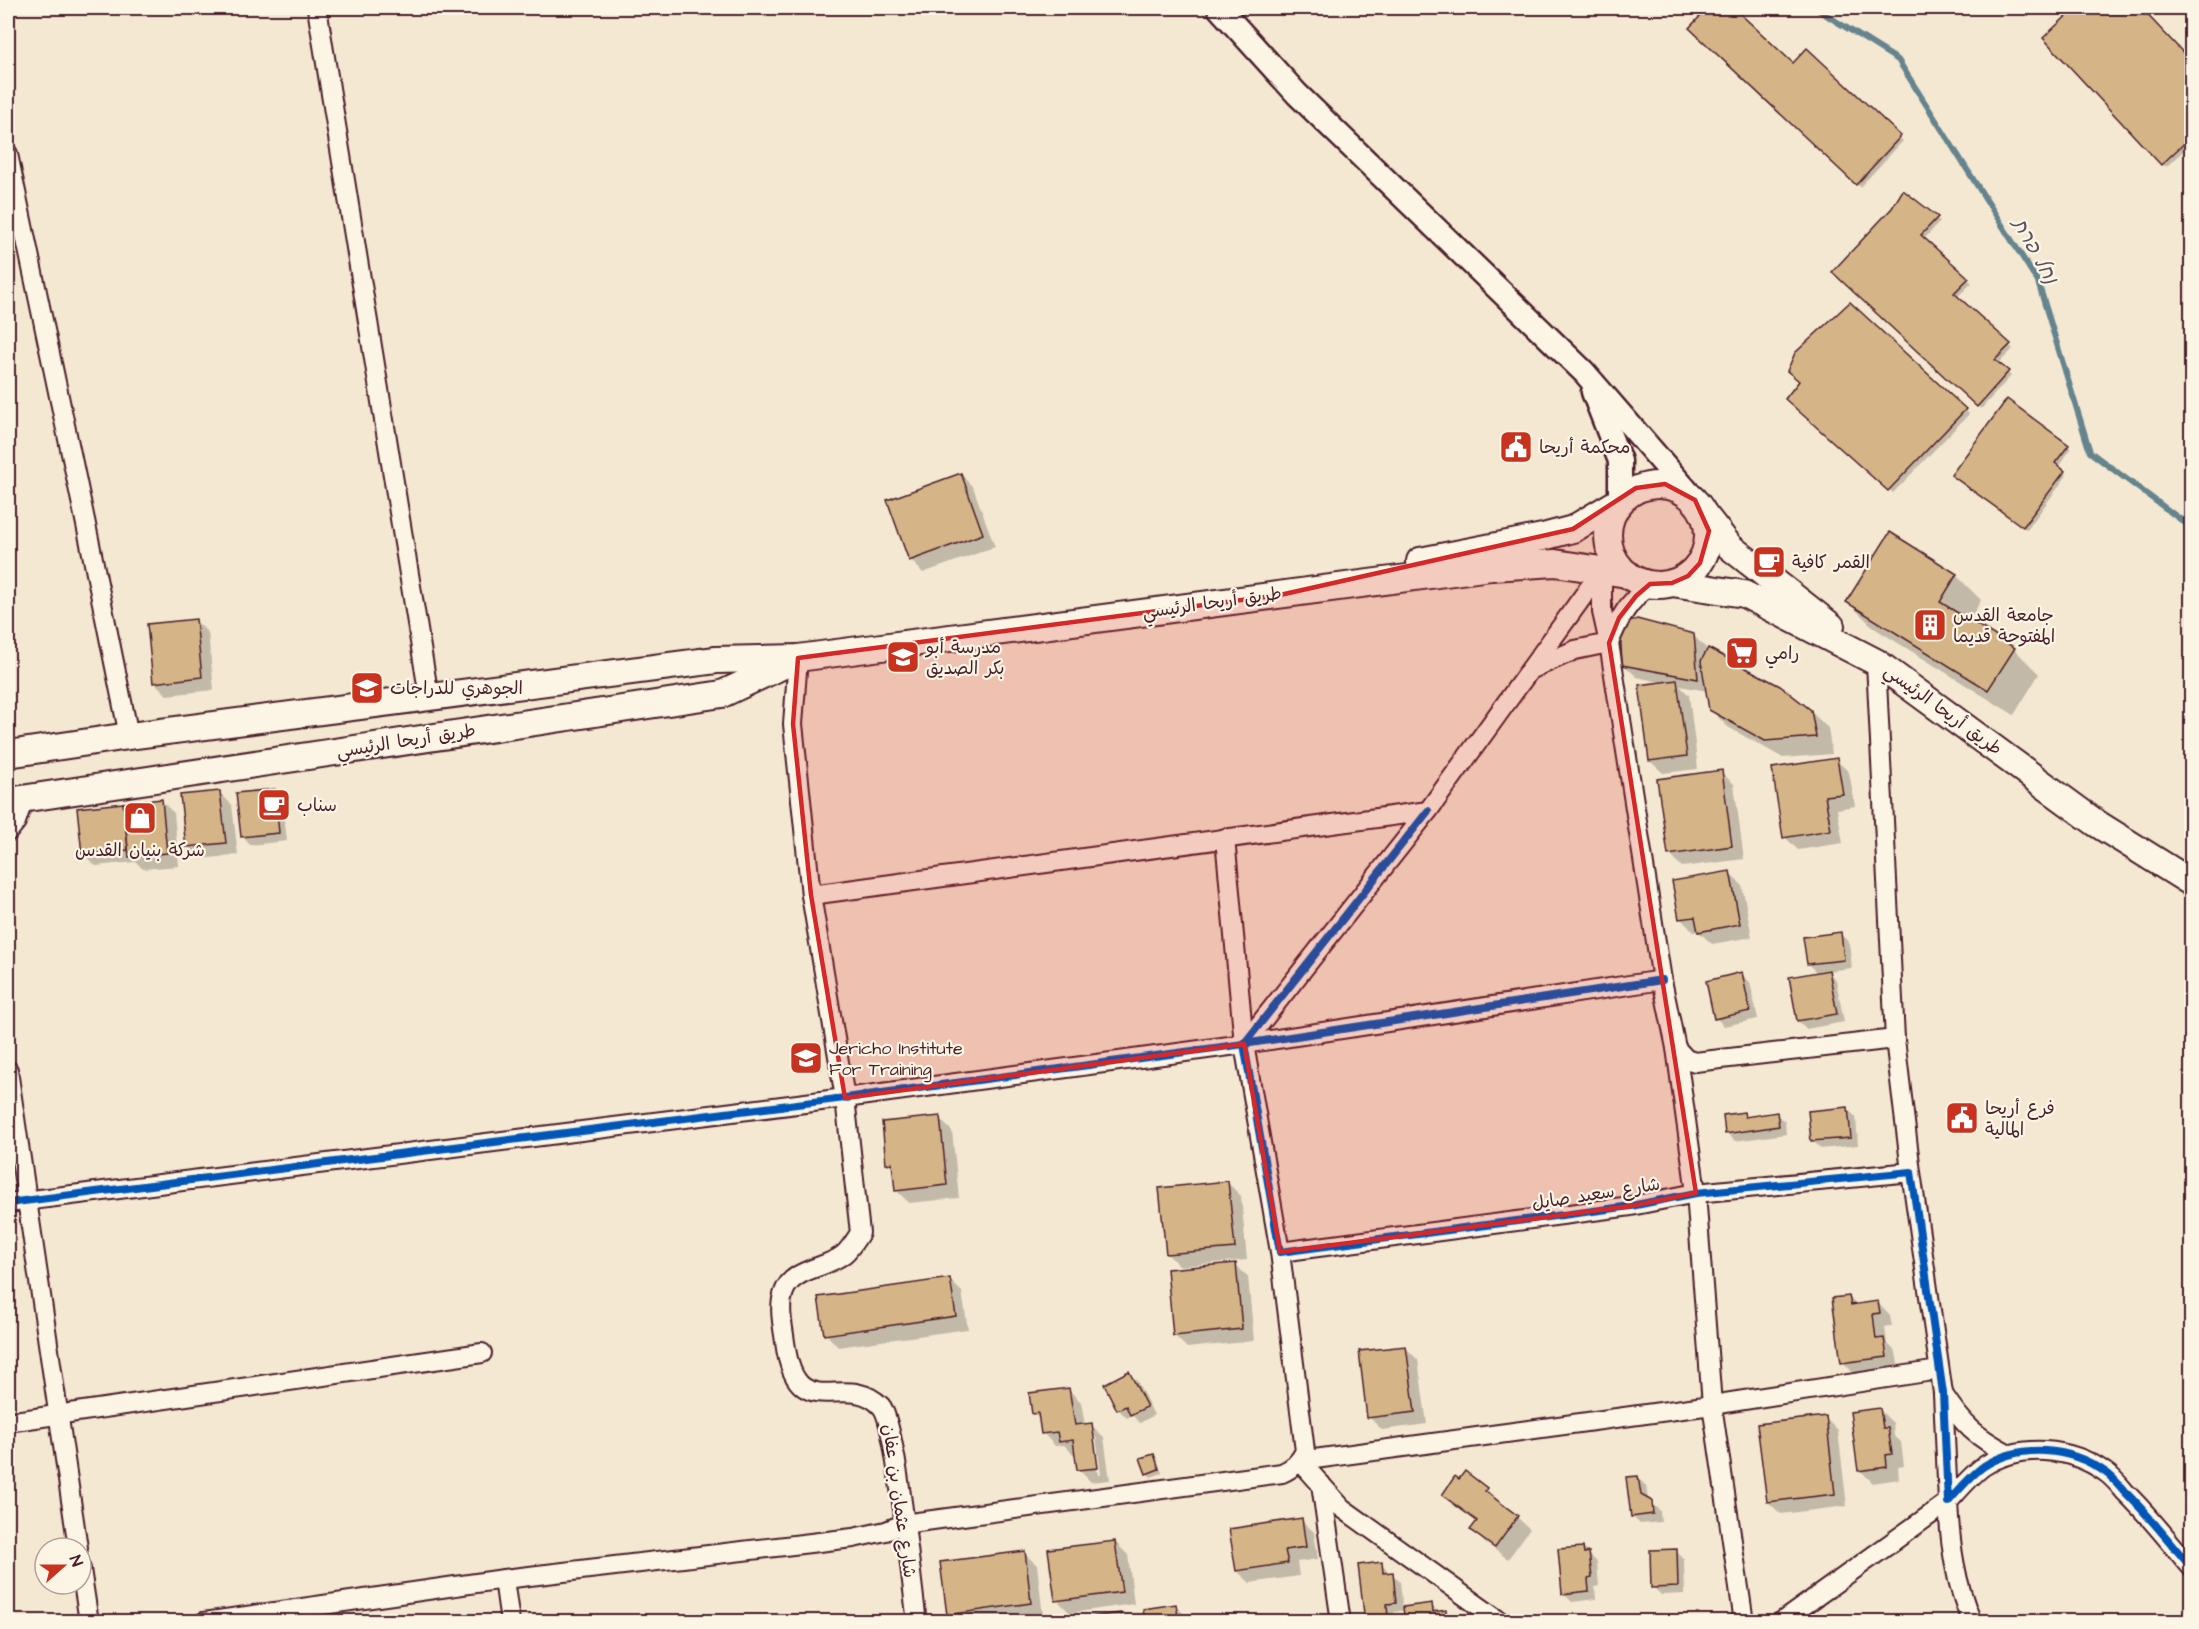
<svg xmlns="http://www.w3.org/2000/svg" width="2199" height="1629" font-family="'Architects Daughter','Playpen Sans Arabic','Playpen Sans Hebrew',sans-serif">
	<rect width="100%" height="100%" fill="#f4e8d2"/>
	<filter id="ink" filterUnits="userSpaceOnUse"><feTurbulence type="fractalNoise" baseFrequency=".0167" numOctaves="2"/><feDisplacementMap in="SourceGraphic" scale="12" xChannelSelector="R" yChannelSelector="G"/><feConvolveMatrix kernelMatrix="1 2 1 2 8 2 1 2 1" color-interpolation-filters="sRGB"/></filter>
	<g filter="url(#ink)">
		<g fill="#0003" fill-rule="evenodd">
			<path d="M1710 8H1731L1793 65 1807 50 1903 141 1860 187 1691 28Z"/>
			<path d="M2077 8H2139L2192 64V143L2166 167 2045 38Z"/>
			<path d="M1903 192 1940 222 1924 239 1972 283 1957 297 2013 349 1998 364 2011 376 1981 409 1834 272 1894 209Z"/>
			<path d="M1850 304 1969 414 1893 493 1787 399Z"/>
			<path d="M2068 446 2071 449 2058 467 2067 475 2027 530 1957 478Z"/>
			<path d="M960 474 973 487 995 547 923 573 911 560 889 501Z"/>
			<path d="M1956 575 1981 600 1969 621 2014 649 2039 674 2014 715 1874 628 1848 602Z"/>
			<path d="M196 621 208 633 214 690 167 695 154 682Z"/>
			<path d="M1693 635 1706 648V653L1810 711 1828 728 1832 754 1783 758 1728 727 1710 709 1707 691 1680 686 1689 695 1698 769 1663 773 1650 761 1664 683 1637 677 1624 665Z"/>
			<path d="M8 687 10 690 14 729H8Z"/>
			<path d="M1836 760 1849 772 1855 806 1837 809 1843 843 1798 850 1785 837Z"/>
			<path d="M1721 772 1734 784 1744 859 1682 867 1669 854Z"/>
			<path d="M274 790 282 798 287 841 250 845 242 836Z"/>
			<path d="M220 793 232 805 238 855 200 859 187 846Z"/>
			<path d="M161 801 174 813 179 866 143 869 136 862 96 866 83 854 78 809Z"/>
			<path d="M1730 873 1742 885 1752 937 1712 944 1698 931 1694 932 1681 919Z"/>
			<path d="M1840 934 1849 942 1852 968 1827 971 1836 980 1844 1022 1806 1029 1798 1021 1818 974 1808 964Z"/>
			<path d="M1741 974 1750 982 1758 1019 1724 1026 1716 1018Z"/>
			<path d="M1847 1109 1856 1117 1858 1145 1821 1149 1813 1141Z"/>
			<path d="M1744 1113 1748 1118 1776 1114 1785 1122 1786 1134 1735 1141 1727 1133Z"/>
			<path d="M939 1118 952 1131 959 1198 909 1203 896 1190 894 1170 888 1163Z"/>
			<path d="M1228 1183 1241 1196 1247 1260 1180 1266 1167 1254Z"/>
			<path d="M1235 1264 1248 1277 1254 1341 1187 1348 1174 1335Z"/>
			<path d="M950 1280 962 1292 968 1329 838 1347 826 1334Z"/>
			<path d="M1849 1297 1857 1306 1878 1303 1890 1316 1892 1326 1885 1327 1887 1343 1896 1352 1899 1370 1855 1375 1843 1362Z"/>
			<path d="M1405 1347 1418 1360 1427 1424 1382 1430 1369 1417Z"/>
			<path d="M1129 1373 1137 1381 1154 1415 1140 1423 1132 1415 1127 1418 1119 1410 1106 1385Z"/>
			<path d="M1068 1389 1081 1402 1085 1425H1091L1104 1437 1110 1480 1091 1482 1079 1470 1076 1453 1073 1454 1064 1445 1055 1446 1043 1433 1041 1421 1033 1413ZM1092 1437H1096L1101 1475H1098Z"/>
			<path d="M1880 1410 1893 1423 1894 1436 1901 1442 1904 1466 1898 1467 1899 1479 1873 1483 1860 1470Z"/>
			<path d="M1825 1418 1838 1431 1847 1506 1781 1514 1768 1502Z"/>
			<path d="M1153 1456 1157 1459 1162 1473 1151 1477 1147 1473Z"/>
			<path d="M1638 1478 1646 1486 1648 1500 1660 1511 1661 1522 1640 1524 1632 1516Z"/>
			<path d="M1486 1489 1530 1529 1508 1559 1485 1543 1472 1530 1478 1523 1456 1507 1444 1495Z"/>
			<path d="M1301 1520 1314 1532 1318 1559 1297 1562 1299 1576 1250 1583 1237 1571Z"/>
			<path d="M1115 1542 1128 1555 1134 1604 1070 1613 1057 1600Z"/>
			<path d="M1583 1548 1597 1562 1599 1586 1595 1587 1596 1599 1572 1602 1563 1593Z"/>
			<path d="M1676 1551 1684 1559 1685 1594 1661 1595 1653 1587Z"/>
			<path d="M1024 1553 1037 1565 1043 1616 1000 1622H956L948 1614Z"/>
			<path d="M1381 1564 1390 1574H1392L1400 1582 1403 1609 1431 1605 1439 1613 1445 1612 1454 1622H1367ZM1405 1610 1406 1617 1395 1619 1394 1612Z"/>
			<path d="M1175 1605 1183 1613 1185 1622H1147Z"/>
		</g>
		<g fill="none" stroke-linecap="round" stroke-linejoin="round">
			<path stroke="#65848e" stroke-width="6" d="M1815 8 1898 60 2038 282 2090 452 2192 528"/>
		</g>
		<g fill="#d5b488" stroke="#4a1f2b" stroke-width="1.5">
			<path d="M1708 8H1734L1793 63 1807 48 1901 136 1856 185 1689 28Z"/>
			<path d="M2075 8H2141L2192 62V136L2161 165 2043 38Z"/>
			<path d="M1903 190 1938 217 1921 235 1969 278 1954 293 2011 344 1995 360 2009 371 1977 407 1832 272 1892 208Z"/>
			<path d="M1850 302 1966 409 1888 491 1785 399 1799 381 1787 371 1795 353Z"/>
			<path d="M2007 399 2069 445 2055 463 2065 471 2023 527 1951 475Z"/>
			<path d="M961 473 983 534 909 561 887 500Z"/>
			<path d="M1890 532 1957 574 1940 602 2015 648 1988 690 1846 602Z"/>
			<path d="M196 619 202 677 153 683 147 624Z"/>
			<path d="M1637 619 1694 634 1698 679 1622 665 1620 626Z"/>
			<path d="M1708 648 1780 686 1811 710 1816 737 1765 741 1709 710 1701 661Z"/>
			<path d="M1677 680 1687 756 1649 761 1639 685Z"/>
			<path d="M1837 758 1843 794 1825 796 1831 830 1783 838 1772 768Z"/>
			<path d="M1722 770 1732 846 1668 855 1657 779Z"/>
			<path d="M275 789 279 833 241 837 236 793Z"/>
			<path d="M220 791 226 843 186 847 180 795Z"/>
			<path d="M162 799 167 853 129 857 123 803Z"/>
			<path d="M123 803 128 850 82 854 77 808Z"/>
			<path d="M1730 871 1740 924 1698 932 1695 917 1679 919 1672 881Z"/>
			<path d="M1841 932 1844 960 1807 964 1803 937Z"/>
			<path d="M1829 970 1837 1014 1797 1021 1789 977Z"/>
			<path d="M1742 972 1750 1011 1714 1019 1706 981Z"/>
			<path d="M1848 1107 1851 1138 1811 1141 1808 1111Z"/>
			<path d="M1744 1112 1745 1117 1777 1112 1779 1126 1725 1134 1723 1115Z"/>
			<path d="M940 1116 947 1185 895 1191 892 1163 886 1164 882 1122Z"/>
			<path d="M1228 1181 1235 1248 1166 1254 1159 1188Z"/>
			<path d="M1236 1263 1242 1329 1173 1336 1167 1269Z"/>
			<path d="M950 1278 956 1316 824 1335 818 1297Z"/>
			<path d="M1849 1296 1851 1305 1878 1301 1880 1313 1873 1314 1876 1339 1884 1338 1887 1357 1841 1363 1832 1298Z"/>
			<path d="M1406 1346 1415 1412 1367 1418 1359 1351Z"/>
			<path d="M1129 1371 1147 1407 1130 1415 1126 1406 1117 1410 1104 1384Z"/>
			<path d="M1069 1388 1075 1425 1092 1423 1098 1468 1077 1470 1073 1440 1059 1442 1057 1432 1041 1434 1038 1413 1032 1414 1029 1393Z"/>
			<path d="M1880 1408 1883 1428H1888L1892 1454 1886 1455 1887 1467 1858 1471 1850 1412Z"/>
			<path d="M1826 1416 1835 1494 1767 1502 1757 1424Z"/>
			<path d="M1154 1454 1159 1469 1146 1474 1140 1458Z"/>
			<path d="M1465 1471 1487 1488 1485 1491 1518 1516 1495 1548 1470 1530 1477 1521 1442 1495 1455 1476 1459 1479Z"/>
			<path d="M1638 1476 1641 1495 1652 1501 1653 1514 1631 1517 1626 1477Z"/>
			<path d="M1302 1518 1306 1547 1285 1550 1288 1563 1236 1571 1229 1529Z"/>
			<path d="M1115 1541 1122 1592 1055 1601 1048 1549Z"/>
			<path d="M1583 1547 1584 1553 1589 1552 1592 1578 1588 1579 1589 1591 1562 1594 1558 1549Z"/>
			<path d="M1677 1549 1678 1587 1651 1588 1650 1550Z"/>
			<path d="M1025 1551 1031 1603 947 1615 940 1562Z"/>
			<path d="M1382 1562 1383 1573 1393 1572 1396 1603 1387 1604 1388 1619 1365 1622 1358 1565Z"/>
			<path d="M1432 1603 1433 1612 1446 1610 1447 1622H1391V1618L1404 1616 1403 1607Z"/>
			<path d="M1176 1604 1179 1622H1145L1143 1609Z"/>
			<path d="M1121 1613 1122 1622H1073V1619Z"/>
		</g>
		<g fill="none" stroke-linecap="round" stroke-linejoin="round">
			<g stroke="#4a1f2b" stroke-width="22">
				<g id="minor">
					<path d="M317 8 429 697"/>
					<path d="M8 154 89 539 129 736"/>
					<path d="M1650 584C1628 603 1620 616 1609 643L1662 980 1676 1048 1686 1059 1695 1062 1895 1039"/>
					<path d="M798 658 793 724 811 895 845 1098 860 1233C855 1240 851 1248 844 1254 826 1269 792 1268 784 1292 778 1307 783 1326 785 1342 796 1429 845 1369 881 1406 896 1421 912 1589 917 1622"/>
					<path d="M1876 662 1895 1039 1911 1172"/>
					<path d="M1530 670 1575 650 1609 643 1602 612V570"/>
					<path d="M8 832 16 822 24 798"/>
					<path d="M1225 838 1244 1044"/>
					<path d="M811 895 1428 811 1602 570"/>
					<path d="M1662 980 1244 1044 1280 1252 1631 1206 1696 1193 1911 1172 1943 1393 1948 1502C1959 1490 1971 1475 1984 1466 2021 1443 2070 1447 2105 1472 2113 1477 2119 1485 2125 1492 2149 1515 2170 1543 2192 1568"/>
					<path d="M1676 1048 1696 1193 1712 1405 1744 1622"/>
					<path d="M8 1070 78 1548"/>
					<path d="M8 1203 845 1098 1244 1044 1428 811"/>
					<path d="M1943 1394C1963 1425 1976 1437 2009 1454"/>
					<path d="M8 1422 482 1353"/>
					<path d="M1300 1461 1712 1405 1939 1370"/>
					<path d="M1300 1461 1342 1508 1501 1622"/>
					<path d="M1321 1484 1341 1622"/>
					<path d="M81 1569 89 1622"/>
					<path d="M504 1579 510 1622"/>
					<path d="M204 1622 504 1579 853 1538 886 1531 903 1524 1282 1473C1293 1468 1299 1463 1305 1451L1280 1252"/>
					<path d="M1781 1622 1948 1502C1950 1543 1955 1583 1972 1622"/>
				</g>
			</g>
			<g stroke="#4a1f2b" stroke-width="27">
				<g id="tertiary">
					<path d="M1219 8 1297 94 1584 372 1695 500"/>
					<path d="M1593 392 1620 461V501"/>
				</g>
			</g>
			<g stroke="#4a1f2b" stroke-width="30">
				<g id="secondary">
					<circle cx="1658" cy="535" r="50"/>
					<path d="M1704 514 1730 547 1831 626"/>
					<path d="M1420 561 1543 537 1573 529 1620 501"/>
					<path d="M1672 583 1744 594 1876 662 2096 823 2192 883"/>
					<path d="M8 754 129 736 716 660 798 658 1491 567 1555 563 1627 574"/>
					<path d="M8 801 722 694 790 662"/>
				</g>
			</g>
			<use href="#minor" stroke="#fcf5e5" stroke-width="18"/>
			<use href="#tertiary" stroke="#fcf5e5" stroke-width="22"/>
			<use href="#secondary" stroke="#fcf5e5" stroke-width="26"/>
			<g stroke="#fcf5e5" stroke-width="11">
				<g id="cycleway">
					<path d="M1662 980 1244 1044 1280 1252 1631 1206 1696 1193 1911 1172 1943 1393 1948 1502C1959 1490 1971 1475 1984 1466 2021 1443 2070 1447 2105 1472 2113 1477 2119 1485 2125 1492 2149 1515 2170 1543 2192 1568"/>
					<path d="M8 1203 845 1098 1244 1044 1428 811"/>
				</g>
			</g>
			<use href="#cycleway" stroke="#0057b8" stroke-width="8"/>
		</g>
	</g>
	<path fill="#d62828" fill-opacity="0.2" stroke="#d62828" stroke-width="4.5" stroke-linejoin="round" d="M1665 484 1695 500 1709 531 1700 563 1688 576 1672 583 1650 584 1636 596 1619 618 1609 643 1696 1193 1631 1206 1280 1252 1244 1044 845 1098 811 895 793 724 798 658 1280 595 1573 529 1636 488Z"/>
	<defs>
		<g id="civic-square" transform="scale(1.725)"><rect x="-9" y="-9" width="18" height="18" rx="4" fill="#c8321e" stroke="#fcf5e5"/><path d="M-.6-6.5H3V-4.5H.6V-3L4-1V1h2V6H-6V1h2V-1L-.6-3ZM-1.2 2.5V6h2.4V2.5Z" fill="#fff"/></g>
		<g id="cafe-square" transform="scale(1.725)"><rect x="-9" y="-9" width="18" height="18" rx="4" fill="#c8321e" stroke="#fcf5e5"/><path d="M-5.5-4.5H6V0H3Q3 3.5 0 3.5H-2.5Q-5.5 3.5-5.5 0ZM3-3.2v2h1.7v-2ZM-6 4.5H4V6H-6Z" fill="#fff"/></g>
		<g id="building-square" transform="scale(1.725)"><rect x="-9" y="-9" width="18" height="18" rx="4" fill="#c8321e" stroke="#fcf5e5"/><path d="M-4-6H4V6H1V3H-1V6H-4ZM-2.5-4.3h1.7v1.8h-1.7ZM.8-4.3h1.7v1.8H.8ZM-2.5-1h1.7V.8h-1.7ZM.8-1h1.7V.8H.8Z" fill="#fff"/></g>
		<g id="supermarket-square" transform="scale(1.725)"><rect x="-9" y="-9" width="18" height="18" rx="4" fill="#c8321e" stroke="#fcf5e5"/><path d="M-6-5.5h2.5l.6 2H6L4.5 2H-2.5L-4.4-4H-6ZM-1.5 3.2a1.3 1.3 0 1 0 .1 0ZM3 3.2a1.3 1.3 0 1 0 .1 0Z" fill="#fff"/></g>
		<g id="school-square" transform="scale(1.725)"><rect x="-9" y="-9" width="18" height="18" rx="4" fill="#c8321e" stroke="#fcf5e5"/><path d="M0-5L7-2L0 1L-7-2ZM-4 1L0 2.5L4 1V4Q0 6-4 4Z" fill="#fff"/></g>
		<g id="shop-square" transform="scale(1.725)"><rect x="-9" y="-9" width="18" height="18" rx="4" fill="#c8321e" stroke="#fcf5e5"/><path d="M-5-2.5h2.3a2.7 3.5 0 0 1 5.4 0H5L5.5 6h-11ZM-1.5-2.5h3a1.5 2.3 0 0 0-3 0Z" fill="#fff"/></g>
		<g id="university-square" transform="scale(1.725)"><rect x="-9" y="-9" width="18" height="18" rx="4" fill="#c8321e" stroke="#fcf5e5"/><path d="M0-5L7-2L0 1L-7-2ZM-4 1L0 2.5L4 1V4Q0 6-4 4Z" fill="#fff"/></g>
	</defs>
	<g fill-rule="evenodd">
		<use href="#civic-square" x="1516" y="447"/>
		<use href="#cafe-square" x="1769" y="562"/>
		<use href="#building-square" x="1930" y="625"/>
		<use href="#supermarket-square" x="1742" y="653"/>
		<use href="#school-square" x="903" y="657"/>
		<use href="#school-square" x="367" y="688"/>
		<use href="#cafe-square" x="274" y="805"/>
		<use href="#shop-square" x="140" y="818"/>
		<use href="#university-square" x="806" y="1058"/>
		<use href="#civic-square" x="1962" y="1118"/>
	</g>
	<g text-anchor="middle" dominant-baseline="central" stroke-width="4.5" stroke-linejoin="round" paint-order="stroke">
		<g font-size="18" fill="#4a1f2b" stroke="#fcf5e5" text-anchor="start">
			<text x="1539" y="447">محكمة أريحا</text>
			<text x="1792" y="562">القمر كافية</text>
			<text x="1953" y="615">جامعة القدس<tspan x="1953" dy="21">المفتوحة قديما</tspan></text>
			<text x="926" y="647">مدرسة أبو<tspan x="926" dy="21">بكر الصديق</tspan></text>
			<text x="1765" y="653">رامي</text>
			<text x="390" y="688">الجوهري للدراجات</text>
			<text x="297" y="805">سناب</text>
			<text x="140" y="850" text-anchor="middle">شركة بنيان القدس</text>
			<text x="829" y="1048">Jericho Institute<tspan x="829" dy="21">For Training</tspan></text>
			<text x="1985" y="1108">فرع أريحا<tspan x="1985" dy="21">المالية</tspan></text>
		</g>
		<g font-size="18" fill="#4a1f2b" stroke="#fcf5e5">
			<text transform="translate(1212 603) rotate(-8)">طريق أريحا الرئيسي</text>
			<text transform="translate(1943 710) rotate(36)">طريق أريحا الرئيسي</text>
			<text transform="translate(406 741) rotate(-9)">طريق أريحا الرئيسي</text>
			<text transform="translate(1596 1194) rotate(-9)">شارع سعيد صايل</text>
			<text transform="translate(899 1501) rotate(82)">شارع عثمان بن عفان</text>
		</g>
		<g font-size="20" font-style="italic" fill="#58525d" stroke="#fcf5e5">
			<text transform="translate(2035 251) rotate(61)">נחל פרת</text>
		</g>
	</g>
	<rect width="2199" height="1629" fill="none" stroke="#fcf5e5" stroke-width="30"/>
	<rect x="15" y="15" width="2169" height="1599" fill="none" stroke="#4a1f2b" stroke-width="2" filter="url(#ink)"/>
	<g transform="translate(63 1566) rotate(69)"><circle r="28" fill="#fcf5e5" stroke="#b59f9b" stroke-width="1.5"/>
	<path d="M0-4.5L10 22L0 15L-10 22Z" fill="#c8321e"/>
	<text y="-9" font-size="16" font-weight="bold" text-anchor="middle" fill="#4a1f2b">N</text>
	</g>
</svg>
